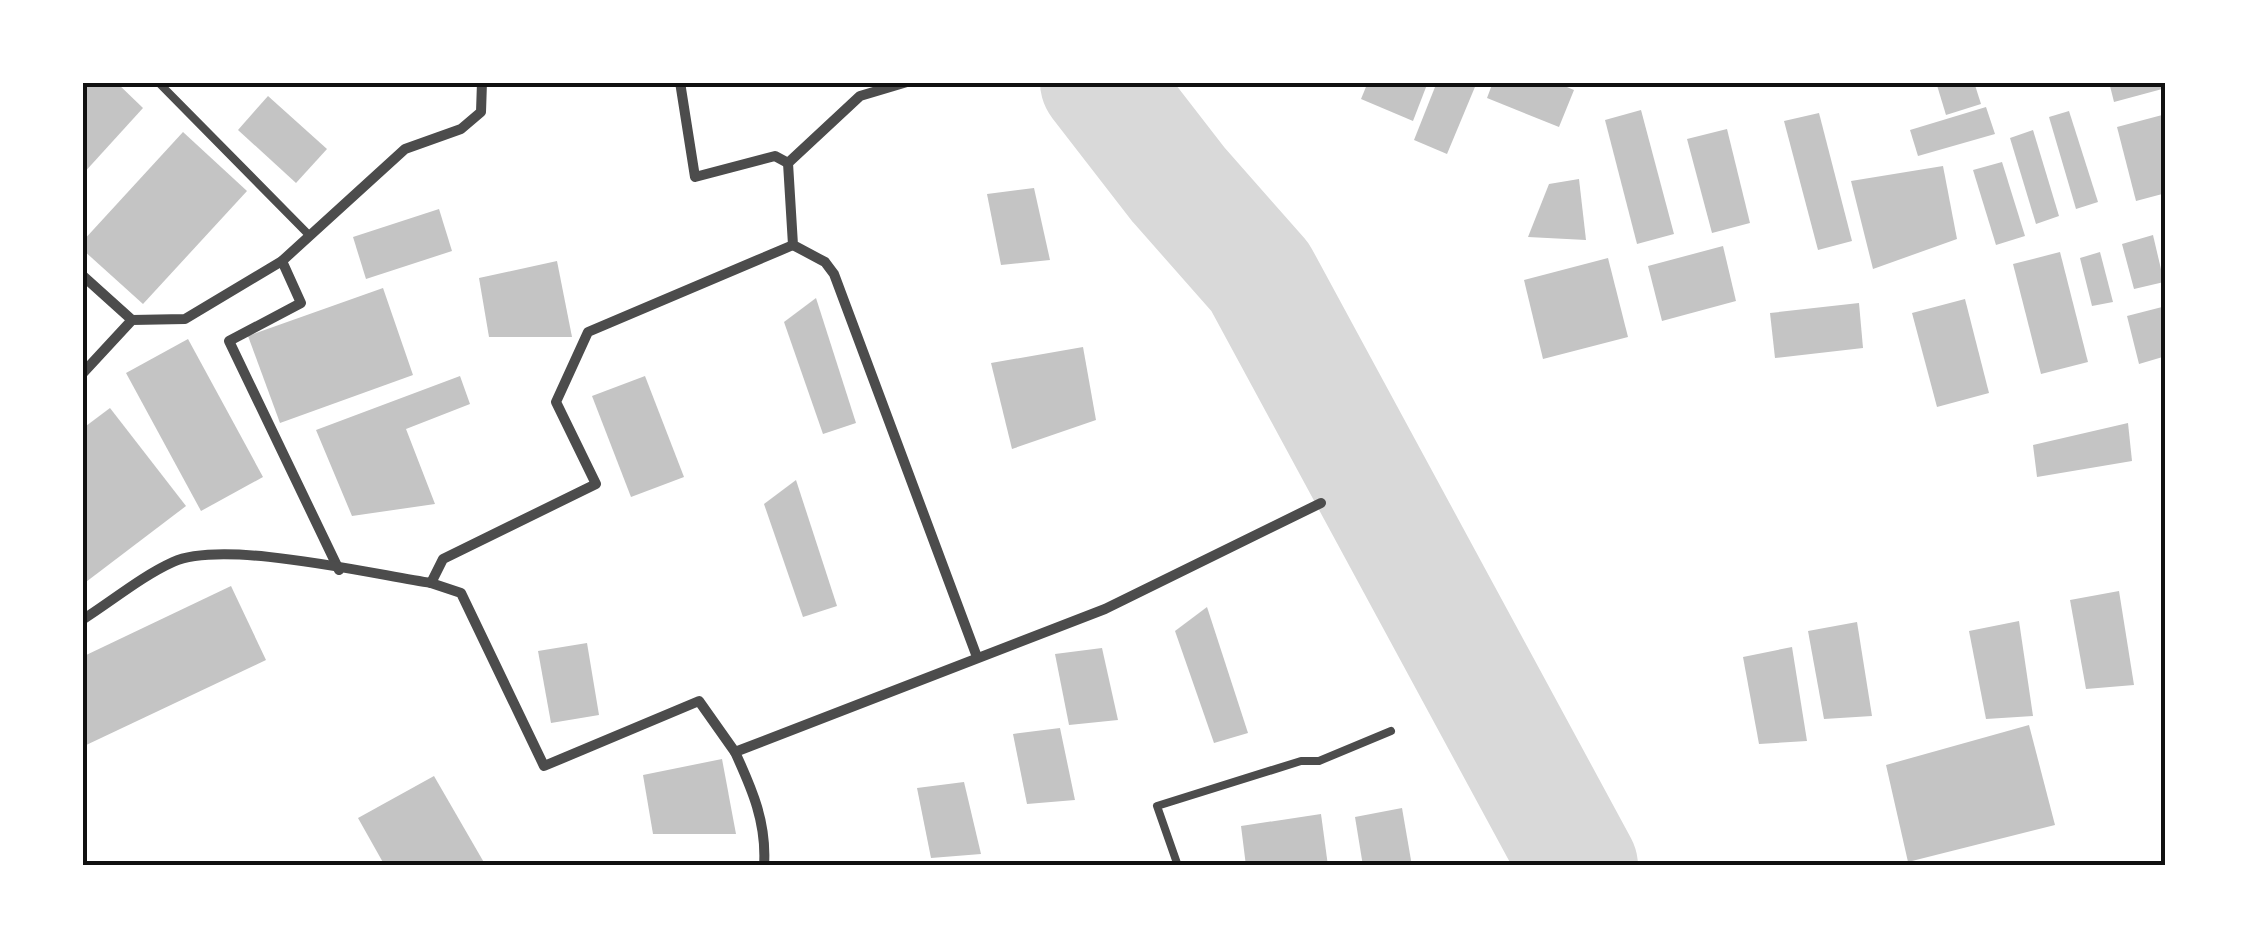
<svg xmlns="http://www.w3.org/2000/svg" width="2248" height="948" font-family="'Asap Condensed',sans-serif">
	<rect width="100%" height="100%" fill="#fff"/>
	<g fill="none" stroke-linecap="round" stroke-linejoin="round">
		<path stroke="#d9d9d9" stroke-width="118" d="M1099 82 1178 184 1260 277 1579 866"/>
	</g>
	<g fill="#c4c4c4">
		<path d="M116 82 143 108 82 175V84Z"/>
		<path d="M721 82H800L801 87 721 86Z"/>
		<path d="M1368 82H1428L1413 121 1361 99Z"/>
		<path d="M1437 82H1477L1447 154 1414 140Z"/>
		<path d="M1493 82H1555L1574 90 1559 127 1487 98Z"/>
		<path d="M1936 82H1974L1981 104 1946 115Z"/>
		<path d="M2109 82H2166V88L2114 102Z"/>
		<path d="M268 96 327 149 296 183 238 130Z"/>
		<path d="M1986 107 1995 134 1918 156 1910 130Z"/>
		<path d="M1641 110 1674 234 1637 244 1605 120Z"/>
		<path d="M2069 111 2098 202 2076 209 2049 117Z"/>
		<path d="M1819 113 1852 241 1818 250 1784 121Z"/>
		<path d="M2166 114V193L2136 201 2117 127Z"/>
		<path d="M1727 129 1750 223 1712 233 1687 139Z"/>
		<path d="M2033 130 2059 216 2036 224 2010 138Z"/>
		<path d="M183 132 247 191 143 304 82 249V242Z"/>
		<path d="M2002 162 2025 236 1996 245 1973 170Z"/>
		<path d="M1943 166 1957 239 1873 269 1851 181Z"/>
		<path d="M1579 179 1586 240 1528 237 1549 184Z"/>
		<path d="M1034 188 1050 260 1001 265 987 194Z"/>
		<path d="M439 209 452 251 366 279 353 237Z"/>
		<path d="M2153 235 2164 282 2134 289 2122 244Z"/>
		<path d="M1723 246 1736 301 1662 321 1648 266Z"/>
		<path d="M2060 252 2088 362 2041 374 2013 264Z"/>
		<path d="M2100 252 2113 302 2092 306 2080 258Z"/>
		<path d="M1608 258 1628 337 1543 359 1524 280Z"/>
		<path d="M557 261 572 337H489L479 278Z"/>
		<path d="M383 288 413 375 280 423 248 336Z"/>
		<path d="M816 298 856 423 823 434 784 322Z"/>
		<path d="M1965 299 1989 393 1937 407 1912 313Z"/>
		<path d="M1859 303 1863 348 1775 358 1770 313Z"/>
		<path d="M2166 306V356L2139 364 2127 316Z"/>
		<path d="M188 339 263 477 201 511 126 373Z"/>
		<path d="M1083 347 1096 420 1012 449 991 363Z"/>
		<path d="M460 376 470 404 406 429 435 504 352 516 316 430Z"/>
		<path d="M645 376 684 477 631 497 592 396Z"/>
		<path d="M110 408 186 506 82 585V429Z"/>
		<path d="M2128 423 2132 461 2037 477 2033 445Z"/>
		<path d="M796 480 837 606 803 617 764 504Z"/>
		<path d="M231 586 266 660 82 747V657Z"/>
		<path d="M2119 591 2134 685 2086 689 2070 600Z"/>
		<path d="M1207 607 1248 733 1214 743 1175 631Z"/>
		<path d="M2019 621 2033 716 1986 719 1969 631Z"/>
		<path d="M1857 622 1872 716 1824 719 1808 631Z"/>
		<path d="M587 643 599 715 551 723 538 651Z"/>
		<path d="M1792 647 1807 741 1759 744 1743 657Z"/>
		<path d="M1102 648 1118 720 1069 725 1055 654Z"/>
		<path d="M2029 725 2055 825 1908 862 1886 765Z"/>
		<path d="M1060 728 1075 800 1027 804 1013 734Z"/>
		<path d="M722 759 736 834H653L643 775Z"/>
		<path d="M434 776 486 866H385L358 818Z"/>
		<path d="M964 782 981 854 931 858 917 788Z"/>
		<path d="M1402 808 1412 866H1363L1355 817Z"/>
		<path d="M1321 814 1328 866H1246L1241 826Z"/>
	</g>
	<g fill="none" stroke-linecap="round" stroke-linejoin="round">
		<g stroke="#4c4c4c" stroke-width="8">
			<path d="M158 82 309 235"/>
			<path d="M1178 866 1157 806 1301 761H1319L1391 731"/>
		</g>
		<g stroke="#4c4c4c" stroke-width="10">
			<path d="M680 82 695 177 775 156 788 163"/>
			<path d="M907 82 860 96 788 163 793 245 825 262 834 274 977 657"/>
			<path d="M282 261 301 303 229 341 339 570"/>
			<path d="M82 275 132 320"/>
			<path d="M82 374 132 320 185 319 282 261 405 149 461 129 481 112 482 82"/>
			<path d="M431 583 443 559 596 484 556 402 588 332 793 245"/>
			<path d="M82 620C112 601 142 576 173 562 224 539 371 574 431 583L461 593 544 766 699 701 735 752"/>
			<path d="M764 866C767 823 752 789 735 752L1105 609 1321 503"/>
		</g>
	</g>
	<rect width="2248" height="948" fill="none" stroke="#ffffff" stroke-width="170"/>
	<rect x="85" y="85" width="2078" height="778" fill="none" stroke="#111" stroke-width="4"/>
</svg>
